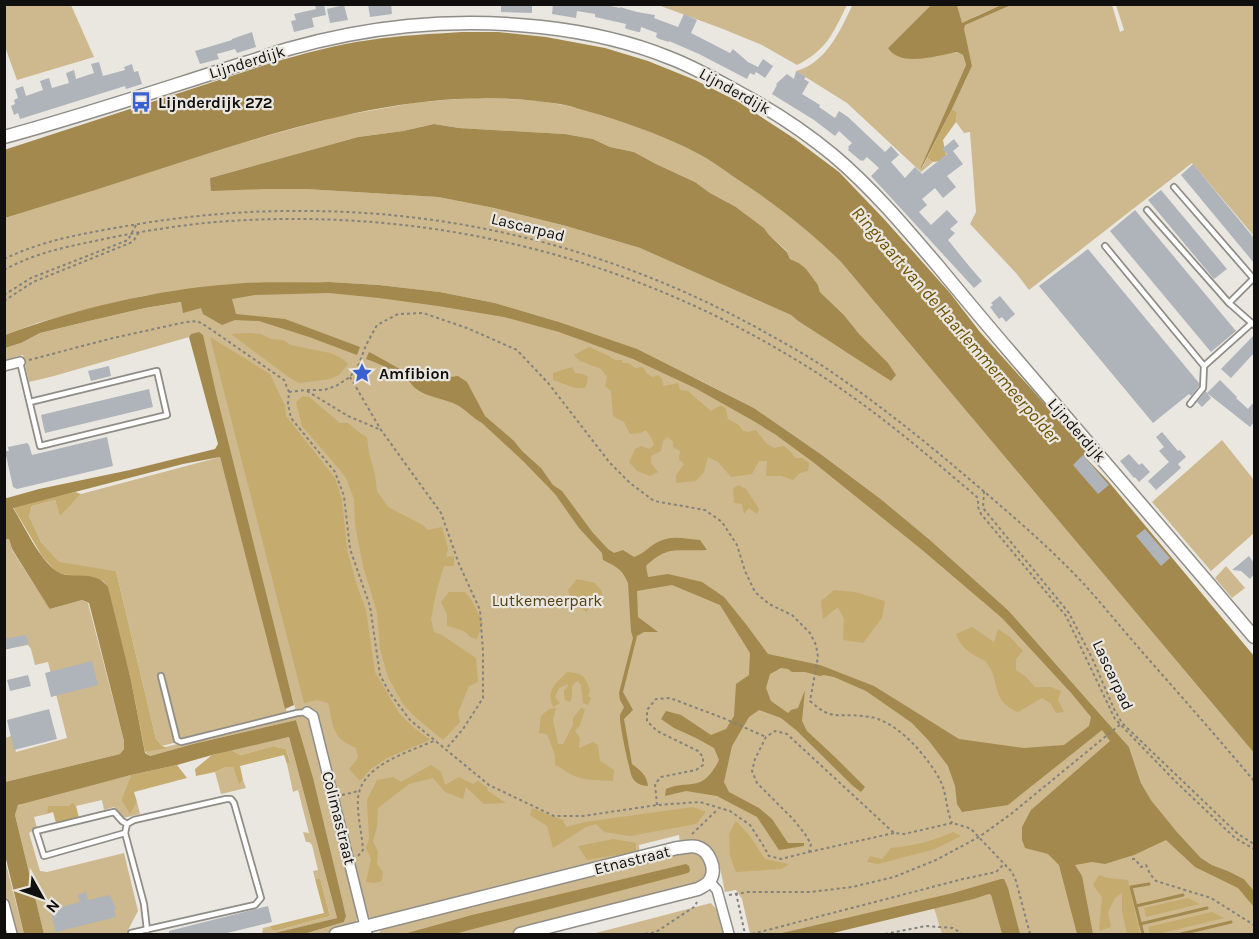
<svg xmlns="http://www.w3.org/2000/svg" width="1259" height="939" font-family="Karla,sans-serif">
	<rect width="100%" height="100%" fill="#eae7e0"/>
	<path fill="#e3dcce" d="M994 884 1013 934H795Z"/>
	<g fill="#cdb98d" fill-rule="evenodd">
		<path d="M5 4 71 5 94 57 17 80 5 47Z"/>
		<path d="M853 4 931 5 888 48 949 53 957 52 963 55 966 65 921 168H922L927 158 933 162 921 172 847 103 796 71C826 63 840 31 853 4Z"/>
		<path d="M658 5H847C833 33 827 50 797 65L762 45 723 29Z"/>
		<path d="M957 5H1001L972 18 1010 5H1112L1120 32 1124 30 1116 5H1254V236L1192 163 1029 290 1016 273 970 224 976 212 970 132 964 133 956 122 957 112 952 109 972 66Z"/>
		<path d="M476 98C505 99 535 99 563 105 605 113 658 133 696 152 706 158 717 165 727 172 768 198 807 227 841 262L1254 753V891L1244 879 1228 871 1212 865 1201 858 1177 832 1151 800 1141 783 1129 747 1009 611 930 540 882 500 822 455 754 408 699 380 559 322 495 303 440 292 379 285 329 282 233 284 143 296 89 309 37 323 5 335V218L245 142 335 117 413 103 445 100ZM434 124 459 128 565 134 593 139 610 147 634 152 656 164 695 182 710 193 736 207 764 228 769 235 787 251 790 259 799 263 818 285 820 292 844 315 860 335 843 350 798 321 791 315 640 248 566 226 494 208 438 197 305 189H264L210 178 358 137 403 131Z"/>
		<path d="M334 289 513 313 628 353 706 391 830 469 1014 624 1100 722 1134 779 1197 863 1240 883 1254 901V934H1013L1002 890 795 934H750L742 899 736 890 725 892C722 878 719 849 704 845 697 843 687 843 680 843L679 835 639 845 640 854 373 920 368 916 364 909 359 911C358 916 357 921 354 925 343 936 318 934 304 934L344 922 346 916 296 720 193 744 150 756 145 752 301 714 306 716 312 723 315 713 310 709 296 711 226 448 191 334 189 337 54 376 29 382 23 355 5 360V348L21 343 40 333 89 321 145 308 182 302 183 312 243 290Z"/>
		<path d="M1222 440 1254 480V533L1211 571 1152 502Z"/>
		<path d="M220 457 287 713 162 746 156 739 116 571 59 563 41 542 29 516 32 506 55 500 60 515 81 494Z"/>
		<path d="M4 537 6 539H9L12 550 50 609 82 600 88 603 124 741V749L120 754 5 782V738L11 736 16 752 67 738 48 662 35 665 31 649 28 645 5 649Z"/>
		<path d="M1226 566 1245 588 1232 598 1215 578Z"/>
		<path d="M289 737 337 918 273 934H262L263 928 271 926V929L275 931 330 916 320 878 315 879 313 871 318 870 312 845 309 842H306L303 832 309 833 298 790 293 792 287 764 290 761 286 749 273 746 241 755 231 750Z"/>
		<path d="M226 767H233L239 783 243 780 246 788 221 794 215 772Z"/>
		<path d="M131 775 121 800 130 813 137 802 140 814 123 818 114 807 104 810 102 800 76 806 73 802 68 806H49L47 814 34 817 37 828 29 833 40 871 47 872 124 853 138 911 126 934H44L15 815 17 807 21 803Z"/>
		<path d="M681 851C685 851 691 851 695 852 707 856 710 872 703 881 700 884 695 886 691 888L509 934H378L384 927Z"/>
		<path d="M4 856 24 934H15L5 893Z"/>
		<path d="M989 894 991 895 1002 934H942L934 908 974 899Z"/>
		<path d="M711 903 717 910 723 934H592Z"/>
	</g>
	<g fill="#c6ab6f">
		<path d="M952 109 957 112 956 122 943 140 946 155 941 161 933 162 927 158Z"/>
		<path d="M249 333 261 334 271 339 283 340 291 345 330 353 343 359 348 364 339 375 330 379 299 383 290 378 231 334Z"/>
		<path d="M210 337 270 374 285 406 286 416 335 478 342 499 347 549 357 586 366 610 375 672 399 713 413 727 430 740 387 758 371 769 360 781 349 769 358 758 356 748C352 746 347 744 343 741 331 732 332 716 328 703L317 700 304 703Z"/>
		<path d="M589 347 607 355 615 360H622V363H629L635 368 643 367 647 374 653 377 658 375 662 379 663 386 678 383 680 390 688 391 711 411 721 405 726 409 728 419 739 425 742 430 748 432 756 430 767 444 774 448 784 446 791 452 795 458H802L809 463 808 471 800 473 793 480 781 476H766L767 461H759L752 474 731 477 718 462 708 457 704 472 696 481 676 483V475L684 464 679 459 680 451 673 447V442L668 437 663 441 661 451 651 456V463L658 472 650 476 637 471 629 462 635 449 641 446 649 449 654 445 651 437 646 430 640 433 630 434 624 422 613 416 611 391 605 386 607 377 601 369 580 361 574 355Z"/>
		<path d="M572 367 575 373 583 374 588 377 587 383 585 388H575L553 380V373Z"/>
		<path d="M303 396 309 397 340 423H348L360 433 367 437 369 453 375 475 377 491 388 507 423 525 428 530 442 527 448 549 446 557 454 556V566H444L436 593 431 619 434 632 442 635 476 658 478 682 469 686 458 713 460 722 443 740 414 716 403 704 388 677 380 649 377 612 363 566 355 525 354 499 346 478 340 470 302 426 296 402Z"/>
		<path d="M739 485 746 489 759 509 757 514 749 508 744 514 742 504 734 503 733 488Z"/>
		<path d="M75 492 81 494 60 516 55 500 32 506 29 516 41 542 59 562 116 571 156 739 162 746 167 748 145 752 131 680 106 584 103 581 57 573 42 556 13 507Z"/>
		<path d="M577 579 595 583 601 590 604 600 596 607H589L587 612 572 603 568 590Z"/>
		<path d="M834 590 855 592 885 601 882 618 863 643 843 640 844 619 838 607 823 619 821 601Z"/>
		<path d="M449 592H465L471 599 483 623 477 639 470 637C465 630 456 628 447 626V614L441 602Z"/>
		<path d="M972 627 994 642 998 629 1010 637 1023 651 1016 659V670L1026 677 1035 687H1051L1061 691 1058 700 1064 712 1056 713 1050 703 1042 698 1018 712C989 700 1002 682 986 662 984 659 978 658 974 655 965 650 960 644 956 634Z"/>
		<path d="M567 672C584 674 584 675 590 690L588 696 591 698 588 705 583 703 581 685 577 681 572 686V697L570 702 565 700 564 695V690L567 688 568 684 559 688 555 697 560 703 553 707C546 690 555 684 567 672Z"/>
		<path d="M556 708 553 720 558 744H563L573 725V718L581 708 585 709 580 725 575 731 580 738 579 748 593 742 598 745 600 761 614 770 613 781C602 780 588 781 577 777 570 775 562 768 555 765V755L547 734 539 733 541 716 549 709Z"/>
		<path d="M273 746 286 749 290 762 287 764 284 755 240 766 243 780 239 784 233 767H226L215 772 196 776 195 769 212 755 231 750 241 755Z"/>
		<path d="M177 765 187 778 134 792 137 802 130 814 121 800 131 775Z"/>
		<path d="M431 765 441 772 445 785 459 777 473 784 478 781 487 787 488 791 506 803 484 804 466 787 463 799 445 792 433 778 409 784 378 808 377 827 373 841 378 852 377 864 383 872 382 881 375 883 366 882 371 859 366 848 369 839 367 800 377 780 393 777 401 782Z"/>
		<path d="M73 802 76 806 79 818 56 823 53 812 47 814 48 806H68Z"/>
		<path d="M693 807 706 812 696 824 630 836 604 832 596 824 586 827 553 848 547 826 530 815 532 808 563 820 566 827 585 822Z"/>
		<path d="M736 821 750 836 765 859 789 864 782 869 736 872 730 856 729 834Z"/>
		<path d="M953 832 961 836 935 849 878 864 867 862 870 856 882 859 891 848C913 846 933 841 953 832Z"/>
		<path d="M613 839 636 843V852L587 860 578 846Z"/>
		<path d="M1099 875 1108 878 1128 880 1140 934H1127L1122 911V893L1115 898 1108 912 1111 927 1099 931 1102 897 1093 885Z"/>
		<path d="M320 878 330 916 275 931 271 929V926L324 913 315 879Z"/>
		<path d="M1188 898 1200 904 1146 917 1144 908Z"/>
		<path d="M1212 912 1224 918 1158 934H1150L1148 927Z"/>
	</g>
	<g fill="#a3894d">
		<path d="M931 5H957L962 23 1001 5H1011L965 25 964 29 972 66 952 109 921 169V167L966 65 963 55 957 52C940 55 900 68 888 48Z"/>
		<path d="M462 32H498L546 37 605 48 648 61 695 80 737 101 795 139 839 172 884 219 950 293 980 332 1090 454 1086 458 1108 481 1254 656V753L841 262C808 229 770 200 731 175 720 167 708 159 697 153 667 137 635 126 604 116 589 112 575 107 560 104 431 83 303 123 182 162 123 181 64 200 5 218L4 150 271 63C303 54 337 44 370 40 401 35 432 34 462 32Z"/>
		<path d="M434 124 459 128 565 134 593 139 610 147 634 152 656 164 695 182 710 193 736 207 764 228 769 235 787 252 790 259 799 263 806 269 818 285 820 292 844 315 860 335 888 363 896 375 891 381 798 321 791 315 640 248 566 226 494 208 438 197 305 189H264L211 191 210 178 358 137 403 131Z"/>
		<path d="M329 282 379 285 440 292 495 303 559 322 637 349 754 408 822 455 882 500 930 540 1009 611 1129 747 1141 783 1151 800 1177 832 1201 858 1212 865 1228 871 1244 879 1254 891V907L1238 888 1195 867 1166 840 1134 855 1105 864 1092 862 1075 865 1082 876 1093 934H1077L1059 865 1048 854 1025 848 1022 840V827L1031 810 1110 741 1102 730 1008 805 962 812 957 804 955 786 948 766 929 741 912 723 866 691 834 677 824 675 820 676 805 672H792L788 669 781 668 770 674 766 688 771 701 788 713 791 710 798 708 805 690 802 721 807 731 836 758 865 787 861 792 853 786 796 730 781 718 759 710 749 717 732 746 724 782 729 792 759 808 772 819 788 843H804V846L779 850 757 817 717 796 686 791 665 796 666 789C678 783 690 786 700 782 709 778 715 768 719 760L714 748 696 738 674 728 661 719 666 711 681 715 711 735 726 729 734 716 736 684 749 675 750 653 720 605 672 585 637 591 638 617 658 632H644L637 636 623 692 633 710 624 719 632 764C640 770 647 775 648 786 641 786 635 783 632 777 629 769 619 723 620 715 621 712 623 710 624 707L620 700 619 693 633 638 631 631 628 583C622 569 617 567 603 560L602 553 579 528 555 494 523 461 482 423C473 418 467 411 459 406 445 398 427 398 415 388 412 386 411 383 409 381 396 372 381 364 366 359L369 352C388 361 408 377 430 379 439 380 449 377 458 376L467 382 485 416 514 441 522 451 541 468 553 485 562 491 593 533 608 549 614 553 623 550 634 557C644 554 650 545 660 541 672 535 687 539 700 540L707 550C678 552 668 544 646 566L648 577 668 574 702 582 724 597 745 623 768 654 820 665 874 686 959 739 1024 748 1064 745 1089 726 1091 717 1072 694 1002 618 921 549 813 462 776 435 750 419 695 388 633 359 559 332 504 317 438 306 379 298 329 293 255 295 232 299 236 314 285 319 360 347 357 355 309 337 259 321 235 320 222 325 203 314 201 308 183 313 181 302 145 308 89 321 40 333 21 343 5 348V335C78 308 155 290 232 284 264 281 297 283 329 282Z"/>
		<path d="M199 332 203 335 216 393 294 705 285 709 220 457 183 464 13 508C25 527 38 557 56 571 69 581 95 568 108 587L131 680 145 753 150 756 193 744 296 720 313 778 346 916 344 922 304 934H271L337 918 289 737 212 755 177 765 131 775 18 805 15 815 44 934H24L5 855V782L120 754 124 749V741L89 603 82 600 50 609 49 608 12 549 9 539H6L5 537V497L7 498 39 489 130 470 215 449 218 444 189 337 191 334Z"/>
		<path d="M686 864 689 866 690 871 688 873 454 934H404L472 915Z"/>
		<path d="M1001 879H1004L1008 888 1020 934H1002L991 895 989 894 974 899 829 934H778L953 893Z"/>
	</g>
	<g fill="none" stroke-linecap="round" stroke-linejoin="round">
		<g stroke="#a3894d" stroke-width="3">
			<path d="M1136 906 1183 895"/>
			<path d="M1140 924 1207 908"/>
			<path d="M1143 934 1131 887 1149 884"/>
			<path d="M1181 934 1231 922"/>
		</g>
	</g>
	<g fill="#afb3ba">
		<path d="M324 4 326 15 312 18 314 27 294 32 291 21 296 20 294 14 316 9 315 5Z"/>
		<path d="M368 4H391L392 14 370 17Z"/>
		<path d="M501 4H532V13L501 12Z"/>
		<path d="M553 4H602L620 8V7L637 12 655 15 654 18 678 27 684 14 697 20 691 33 730 53 733 49 748 62 758 67 763 59 773 66 765 78 756 72 754 75 750 73 747 79 699 54 669 41V42L659 39 656 37 657 33 641 27 640 32H638L627 29 625 28 626 24 595 17V14L577 11 576 18 552 14Z"/>
		<path d="M344 5 348 20 330 23 327 9Z"/>
		<path d="M252 32 256 47 237 53 235 49 217 54 219 59 200 64 195 51 232 40V39Z"/>
		<path d="M99 62 103 76 125 70 124 67 132 64 134 72 138 71 142 84 126 89 125 86 20 119 18 113 14 115 11 106 15 104 14 100 18 98 15 89 23 86 26 96 43 90 40 81 49 78 52 88 69 83 66 73 74 70 76 79 94 73 91 64Z"/>
		<path d="M796 71 806 77 804 79 809 82 802 94 820 105 819 107 835 118 839 111 848 117 885 152 891 146 899 155 891 162 905 178 915 167 922 174 947 154 942 149 954 139 959 146 953 151 963 164 947 176 956 187 943 198 935 188 922 199 927 205 919 212 931 225 947 210 958 222 950 229 955 233 948 240 969 266 982 281 974 288 871 176 879 168 867 157 863 161 862 160 861 161 848 150 849 148 848 147 852 143 839 131 835 136 814 120 772 94 777 85 776 84 787 74 794 79Z"/>
		<path d="M1193 164 1254 238V263L1181 175Z"/>
		<path d="M1161 190 1227 269 1214 279 1148 200Z"/>
		<path d="M1135 210 1236 331 1211 352 1110 231Z"/>
		<path d="M1088 249 1199 383V386L1191 396 1189 394 1153 423 1039 286Z"/>
		<path d="M1000 296 1015 314 1006 322 1002 317 999 319 990 307 993 305 991 303Z"/>
		<path d="M1254 335V353L1231 378 1221 369Z"/>
		<path d="M109 366 111 376 91 381 88 371Z"/>
		<path d="M1220 380 1237 397 1236 398 1248 409 1254 402V422L1250 427 1207 393 1211 398 1202 407 1197 402 1206 391 1207 393Z"/>
		<path d="M149 389 153 407 45 433 41 415Z"/>
		<path d="M1162 432 1178 451 1180 450 1186 457 1178 464 1181 468 1156 490 1148 481 1169 462 1159 451 1164 447 1156 437Z"/>
		<path d="M107 437 113 466 17 489 13 487 5 451H9L8 447 27 443 29 445 32 455Z"/>
		<path d="M1129 454 1139 465 1142 463 1150 472 1139 482 1135 477 1134 478 1120 461Z"/>
		<path d="M1083 455 1109 485 1098 494 1073 465Z"/>
		<path d="M1145 529 1170 558 1161 566 1136 536Z"/>
		<path d="M1249 556 1254 563V574L1250 579 1241 571 1232 570Z"/>
		<path d="M26 635 29 644 4 650V639Z"/>
		<path d="M92 661 98 685 51 697 45 673Z"/>
		<path d="M28 675 31 686 10 691 7 680Z"/>
		<path d="M49 709 57 739 14 750 7 720Z"/>
		<path d="M86 892 88 900 110 895 116 909 114 910 116 917 56 932 50 910 80 902 78 895Z"/>
		<path d="M268 906 272 922 223 934H169V931Z"/>
	</g>
	<g fill="none" stroke-linecap="round" stroke-linejoin="round">
		<g stroke="#908d86" stroke-width="8">
			<g id="service">
				<path d="M1174 187 1253 278"/>
				<path d="M1147 210 1229 303"/>
				<path d="M1105 246 1204 366"/>
				<path d="M1254 278 1229 303 1254 325"/>
				<path d="M20 362 40 446 167 415 157 371 30 402"/>
				<path d="M1190 404 1203 388 1204 366 1252 323"/>
				<path d="M161 676 177 740 181 742 297 713 307 712"/>
				<path d="M127 824 122 821 114 812 36 831 44 856 125 833 127 824 134 820 226 799H231L234 803 261 898 255 905 131 933V934"/>
				<path d="M125 833 144 904 147 930"/>
			</g>
		</g>
		<g stroke="#908d86" stroke-width="12">
			<g id="minor">
				<path d="M4 366 20 362"/>
				<path d="M307 712 313 716 367 934"/>
				<path d="M709 881 717 890 729 934"/>
				<path d="M4 904 12 934"/>
			</g>
		</g>
		<g stroke="#908d86" stroke-width="15">
			<g id="tertiary">
				<path d="M4 137C85 115 165 88 245 63 259 59 274 53 288 49 327 38 368 30 408 26 492 18 592 26 670 58 694 67 716 80 738 92 772 110 804 131 833 155 872 188 905 227 938 266 962 295 987 325 1011 353 1092 448 1174 542 1254 637"/>
				<path d="M336 934 677 848C683 848 691 845 697 847 709 850 717 869 710 880 708 884 702 887 698 889L520 934"/>
			</g>
		</g>
		<g stroke="#84827d" stroke-width="2" stroke-dasharray="3 3" stroke-linecap="butt">
			<path d="M4 259C40 242 71 236 109 229 169 218 230 211 291 211 456 209 616 250 761 330 786 344 812 358 836 375 882 407 926 442 968 478 1007 511 1047 545 1082 582 1103 605 1123 630 1144 654 1181 696 1218 738 1254 781"/>
			<path d="M4 270C31 255 60 248 90 242 131 233 173 226 215 222 435 205 644 259 828 380 881 415 930 457 978 498V507L981 514 1066 616 1115 719 1176 782 1235 838 1254 849"/>
			<path d="M4 295 31 278 128 240 136 225"/>
			<path d="M4 301 33 282 130 243 134 240 139 232"/>
			<path d="M29 360 113 338 186 322 197 321 206 326 284 380 289 392 288 404 291 418 335 472 344 496 350 549 370 606 380 675 389 692 410 720 489 785 554 816H583L657 805 700 802 730 811 750 825 763 845 769 856 781 859 809 852 811 844 805 834 793 819 757 783 752 771 755 759 766 737 775 731 787 734 894 833 904 834 952 823 966 827 971 829 1012 872 1016 881 1030 934"/>
			<path d="M353 373 362 374"/>
			<path d="M350 377 381 430 441 513 459 564 480 610 483 652V698L463 729 446 749"/>
			<path d="M307 391 348 416 381 430"/>
			<path d="M289 392 305 390H324L336 386 350 377 359 364 366 345 377 325 398 314 423 313 467 328 517 350 549 384 610 463 630 483 654 501 705 510 722 522 737 545 745 571 755 592 769 604 792 615 810 633 816 645 818 657 810 701C832 721 836 713 862 716 868 717 875 717 880 720 904 729 930 760 941 782 947 795 946 810 952 823"/>
			<path d="M984 491 983 508 1069 613 1093 660 1114 709 1122 723 1238 834 1254 844"/>
			<path d="M342 795 359 791"/>
			<path d="M657 805 655 784 661 777 696 770 703 765V757L698 751 657 731 647 721V710L656 699 670 698 723 718 766 737"/>
			<path d="M692 834 718 809"/>
			<path d="M809 852 894 833"/>
			<path d="M358 856 363 850C362 833 357 816 358 799 360 765 409 752 436 740"/>
			<path d="M1132 859H1135L1141 867 1146 865 1150 874 1156 881 1211 898 1254 925"/>
			<path d="M736 893 745 934"/>
			<path d="M729 895 748 892H810L852 887 894 877 936 860 979 837 1011 814 1122 723"/>
			<path d="M645 934 656 932 694 907 697 902"/>
			<path d="M752 934 963 879 996 872 1004 864"/>
			<path d="M885 934 926 926 953 928 962 934"/>
		</g>
		<use href="#service" stroke="#fff" stroke-width="4.5"/>
		<use href="#minor" stroke="#fff" stroke-width="9"/>
		<use href="#tertiary" stroke="#fff" stroke-width="12"/>
	</g>
	<defs>
		<g id="bus-bare" transform="scale(1.62)"><path d="M-5-6H5V4H4V6H2V4H-2V6H-4V4H-5ZM-3.5-4V0h7V-4ZM-3.5 1.2v1.5H-2V1.2ZM2 1.2v1.5H3.5V1.2Z" fill="#3b60d1" stroke="#eae7e0" stroke-width="2.5" paint-order="stroke"/></g>
		<g id="sight-bare" transform="scale(1.62)"><path d="M0-6L1.8-2.2L6-1.7L2.9 1.2L3.7 5.4L0 3.3L-3.7 5.4L-2.9 1.2L-6-1.7L-1.8-2.2Z" fill="#3b60d1" stroke="#eae7e0" stroke-width="2.5" paint-order="stroke"/></g>
	</defs>
	<g fill-rule="evenodd">
		<use href="#bus-bare" x="141" y="102"/>
		<use href="#sight-bare" x="362" y="373"/>
	</g>
	<g text-anchor="middle" dominant-baseline="central" stroke-width="4.5" stroke-linejoin="round" paint-order="stroke">
		<g font-size="16" fill="#110f0d" stroke="#eae7e0">
			<text transform="translate(247 62) rotate(-17)">Lijnderdijk</text>
			<text transform="translate(735 91) rotate(29)">Lijnderdijk</text>
			<text transform="translate(528 227) rotate(14)">Lascarpad</text>
			<text transform="translate(1077 430) rotate(49)">Lijnderdijk</text>
			<text transform="translate(1113 675) rotate(65)">Lascarpad</text>
			<text transform="translate(339 818) rotate(76)">Colimastraat</text>
			<text transform="translate(632 860) rotate(-14)">Etnastraat</text>
		</g>
		<g font-size="16" font-weight="bold" fill="#110f0d" stroke="#eae7e0" text-anchor="start">
			<text x="158" y="102">Lijnderdijk 272</text>
			<text x="379" y="373">Amfibion</text>
		</g>
		<g font-size="16" fill="#554212" stroke="#eae7e0">
			<text x="547" y="600">Lutkemeerpark</text>
		</g>
		<g font-size="18" font-style="italic" fill="#6b5000" stroke="#eae7e0">
			<text transform="translate(956 325) rotate(49)">Ringvaart van de Haarlemmermeerpolder</text>
		</g>
	</g>
	<rect width="1259" height="939" fill="none" stroke="#110f0d" stroke-width="12"/>
	<g transform="translate(42 897) rotate(130)" stroke="#eae7e0" stroke-width="4.5" paint-order="stroke">
	<path d="M0-4.5L10 22L0 15L-10 22Z" fill="#110f0d"/>
	<text y="-9" font-size="16" font-weight="bold" text-anchor="middle" fill="#110f0d">N</text>
	</g>
</svg>
